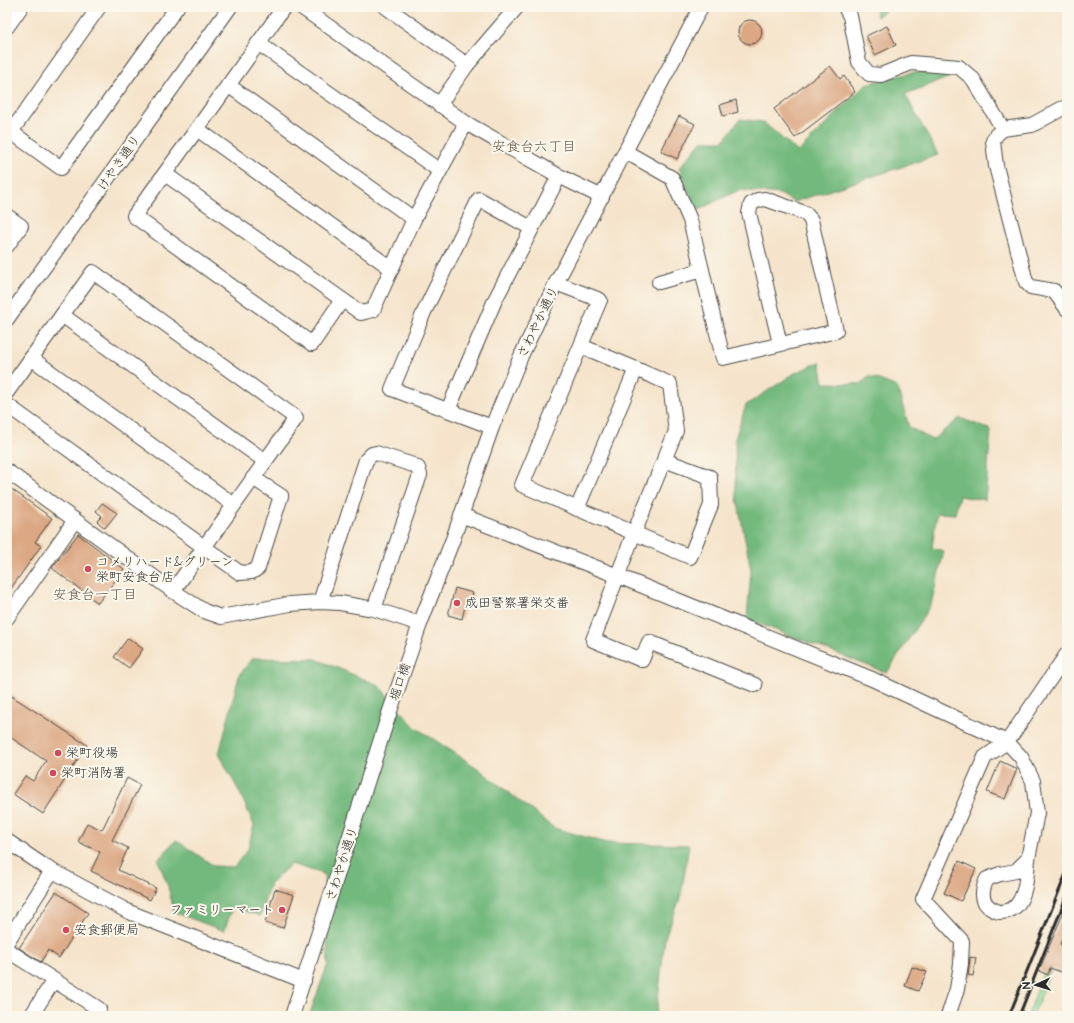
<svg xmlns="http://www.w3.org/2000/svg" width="1074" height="1023" font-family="'Architects Daughter','Klee One',sans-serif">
	<rect width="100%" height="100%" fill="#fbf7ec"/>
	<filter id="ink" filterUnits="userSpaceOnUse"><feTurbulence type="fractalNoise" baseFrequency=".025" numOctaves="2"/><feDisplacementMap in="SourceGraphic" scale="8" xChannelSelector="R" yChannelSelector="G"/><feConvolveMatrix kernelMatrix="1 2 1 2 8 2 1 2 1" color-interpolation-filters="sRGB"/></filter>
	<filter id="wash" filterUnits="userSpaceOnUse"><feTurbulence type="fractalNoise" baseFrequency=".012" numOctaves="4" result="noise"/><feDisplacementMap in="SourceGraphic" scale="16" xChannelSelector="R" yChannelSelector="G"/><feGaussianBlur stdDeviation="0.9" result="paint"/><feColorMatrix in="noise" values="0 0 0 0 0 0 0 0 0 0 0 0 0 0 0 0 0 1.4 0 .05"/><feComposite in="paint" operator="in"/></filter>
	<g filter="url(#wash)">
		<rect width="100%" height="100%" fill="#f5e4cb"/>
		<path fill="#8fd995" stroke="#5d8260" d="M1067 916V929L1033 1016H1028L1043 973Z"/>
		<g fill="#73b97e" stroke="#4f7254">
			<path d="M875 7H890L877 17Z"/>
			<path d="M915 72 956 75 905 94 938 155 794 202 780 194 739 190 696 211 679 168 701 141H723L740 119 763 122 798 152 866 84Z"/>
			<path d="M820 362 824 383 861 384 869 376 897 387 909 427 932 440 960 418 991 430 985 500 959 496 955 514 937 513 932 548 944 551 931 604 887 673 747 619 751 570 736 493 735 439 746 405 795 373Z"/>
			<path d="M252 658 316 659 378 685 415 727 476 767 554 828 607 843 689 845 681 896 665 938 656 1016H309L328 964 324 874 291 864 270 884 260 916 233 907 224 931 174 912 168 886 158 860 176 840 214 866 234 867 248 849 254 825 240 793 219 754 239 676Z"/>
		</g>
		<g id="blocks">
			<g fill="#dca783">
				<circle cx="750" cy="32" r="12"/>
				<path d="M887 26 896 45 875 55 866 36Z"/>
				<path d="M830 66 840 79 844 76 855 92 795 138 774 109Z"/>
				<path d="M736 100 738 112 723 116 720 105Z"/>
				<path d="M679 116 695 124 677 159 661 151Z"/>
				<path d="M7 486 52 518 35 542 41 546 7 594Z"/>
				<path d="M102 503 117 513 105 528 97 521 102 516 96 511Z"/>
				<path d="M78 534 124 569 98 603 52 568Z"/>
				<path d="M455 588 473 593 470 603 466 602 462 619 448 615Z"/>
				<path d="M128 638 143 649 129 668 114 657Z"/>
				<path d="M7 693 87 745 43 814 13 794 25 776 33 781 46 761 7 735Z"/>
				<path d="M1000 761 1017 769 1005 799 987 792Z"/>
				<path d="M127 778 140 785 112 840 128 848 118 870 156 888 150 900 91 871 100 852 78 842 87 823 102 830Z"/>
				<path d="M959 861 976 869 961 901 944 893Z"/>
				<path d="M275 889 294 895 283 928 265 923Z"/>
				<path d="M56 892 88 913 59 958 48 950 41 962 19 948Z"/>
				<path d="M1067 904V927L1060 944 1067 947V974L1050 968 1048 975 1039 971Z"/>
				<path d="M970 957 976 958 973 976 968 975Z"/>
				<path d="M912 967 927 972 918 991 905 986Z"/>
			</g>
		</g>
	</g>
	<g filter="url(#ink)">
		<use href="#blocks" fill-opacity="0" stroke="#494743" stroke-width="1"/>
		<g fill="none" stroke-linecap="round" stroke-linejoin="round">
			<g stroke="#494743" stroke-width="16">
				<g id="minor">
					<path d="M284 7 197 129 134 216 312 344 342 300"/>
					<path d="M301 7 466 123 559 176 602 197"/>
					<path d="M386 7 467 65"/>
					<path d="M845 7 850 16 859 62 869 74 881 75 911 63 959 67 973 79 1003 129 1032 125 1061 109 1067 107"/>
					<path d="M7 27 21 7"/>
					<path d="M258 43 440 171"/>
					<path d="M228 85 414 219"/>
					<path d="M439 105 467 65 517 7"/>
					<path d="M7 129 61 168 177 7"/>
					<path d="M197 129 392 269"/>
					<path d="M1003 129 996 135 993 141 996 166 1026 282 1031 287 1054 291 1067 309"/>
					<path d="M11 132 99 7"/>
					<path d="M626 152 672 178 690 220 723 358 836 331 811 220 805 213 765 199 758 200 751 204 749 213 780 344"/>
					<path d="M165 174 361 313 373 310 414 219 466 123"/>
					<path d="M7 216 21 226 7 246"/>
					<path d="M659 282 702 270"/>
					<path d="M556 283 600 300 522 485 690 557 711 505 710 477 664 460"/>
					<path d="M62 315 265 461"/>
					<path d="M7 319 230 7"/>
					<path d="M581 346 636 369 670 384 676 431 634 533 593 640 642 660 649 642 755 685"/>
					<path d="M31 358 234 505"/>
					<path d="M7 392 93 272 296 418 173 591"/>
					<path d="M7 405 240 573 252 572 258 568 281 496 253 478"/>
					<path d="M448 410 495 300 559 176"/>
					<path d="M492 427 392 389 424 312 479 199 531 228"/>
					<path d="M7 471 173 591 204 611 221 617 290 604 320 602 340 603 374 609 420 624"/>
					<path d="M577 509 636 369"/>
					<path d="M461 515 618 576 872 679 1007 742 1021 757 1033 781 1037 813 1028 859"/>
					<path d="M320 602 366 460 372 454 376 453 413 465 418 468 420 475 374 609"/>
					<path d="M7 618 75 520"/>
					<path d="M7 841 47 868 129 912 304 981"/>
					<path d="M1028 859C1027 874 1026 901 1012 909 1009 911 1003 912 999 912 996 911 991 909 988 906 980 899 983 887 987 879L1000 874 1016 871Z"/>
					<path d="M7 942 52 871"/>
					<path d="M7 950 99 1009 96 1016"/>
					<path d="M31 1016 54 980"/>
					<path d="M292 1016 390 711 420 624 453 539 492 427 521 356 556 283 701 7"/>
					<path d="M948 1016 957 989 961 964 962 941 923 899 985 757 1007 742 1067 654"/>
				</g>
			</g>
			<use href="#minor" stroke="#fff" stroke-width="14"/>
			<g stroke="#2b2b2b" stroke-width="3">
				<path d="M1009 1016 1067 871"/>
				<path d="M1019 1016 1067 895"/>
			</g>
		</g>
	</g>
	<g fill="#d1495b" stroke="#fbf7ec" stroke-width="1.5">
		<circle cx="88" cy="569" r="4"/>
		<circle cx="457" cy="603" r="4"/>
		<circle cx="58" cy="753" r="4"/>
		<circle cx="53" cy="773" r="4"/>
		<circle cx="282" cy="910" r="4"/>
		<circle cx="66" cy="930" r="4"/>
	</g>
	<g text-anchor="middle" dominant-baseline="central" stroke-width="4" stroke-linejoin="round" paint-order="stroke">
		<g font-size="13" fill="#2b2b2b" stroke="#fbf7ec">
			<text transform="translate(119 163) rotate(-55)">けやき通り</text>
			<text transform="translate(538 322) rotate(-64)">さわやか通り</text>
			<text transform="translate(400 682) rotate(-71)">堀口橋</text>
			<text transform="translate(342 864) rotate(-72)">さわやか通り</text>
		</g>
		<g font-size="13" fill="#2b2b2b" stroke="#fbf7ec" text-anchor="start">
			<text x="96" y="562">コメリハード&amp;グリーン<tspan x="96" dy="15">栄町安食台店</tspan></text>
			<text x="465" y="603">成田警察署栄交番</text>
			<text x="66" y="753">栄町役場</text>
			<text x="61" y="773">栄町消防署</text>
			<text x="274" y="910" text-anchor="end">ファミリーマート</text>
			<text x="74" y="930">安食郵便局</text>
		</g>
		<g font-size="14" fill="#69564a" stroke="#fbf7ec">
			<text x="534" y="147">安食台六丁目</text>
			<text x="95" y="595">安食台一丁目</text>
		</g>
	</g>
	<rect width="1074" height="1023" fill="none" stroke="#fbf7ec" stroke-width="24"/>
	<g transform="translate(1036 985) rotate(266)" stroke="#fbf7ec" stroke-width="3" paint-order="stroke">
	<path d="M0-3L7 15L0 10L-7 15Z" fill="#2b2b2b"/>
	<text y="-6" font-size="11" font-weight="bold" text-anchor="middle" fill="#2b2b2b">N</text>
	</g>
</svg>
